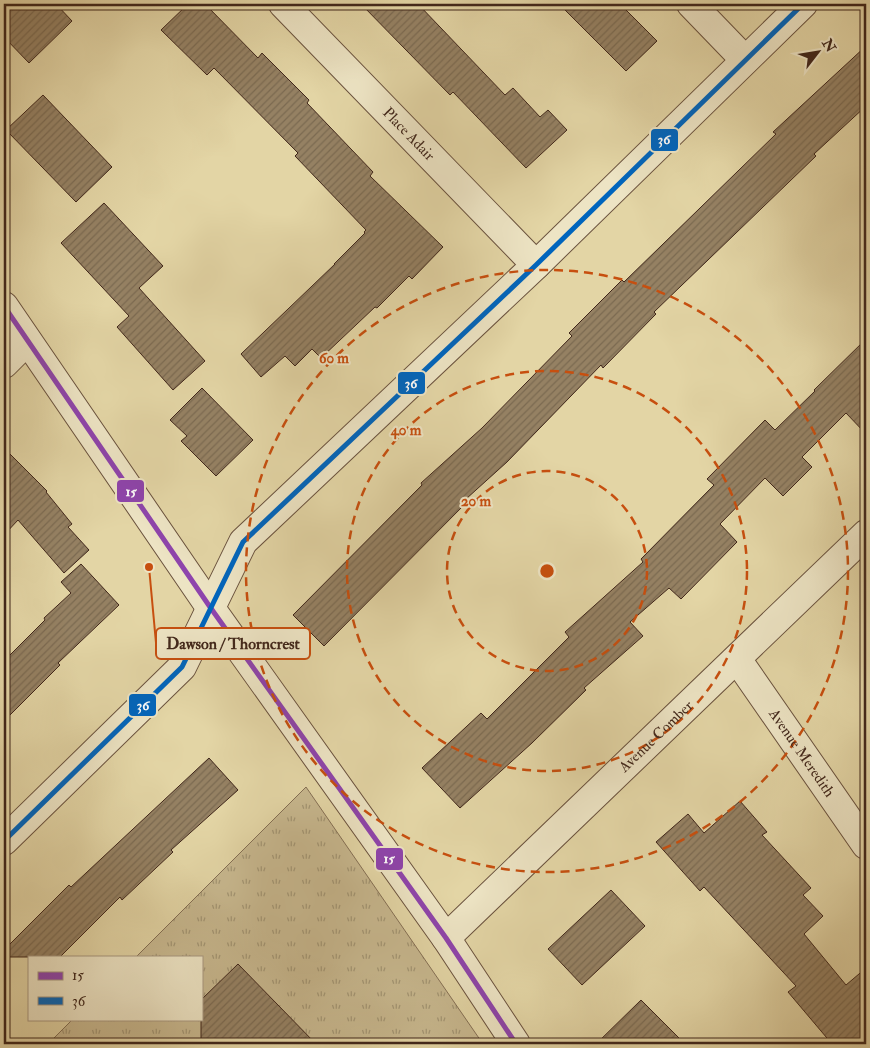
<svg xmlns="http://www.w3.org/2000/svg" width="870" height="1048" font-family="'IM FELL Double Pica',serif">
	<defs>
		<pattern id="park-tufts" width="24" height="20" patternUnits="userSpaceOnUse" patternTransform="scale(1.25)"><rect width="24" height="20" fill="#c7b78e"/><path d="M3 7l-1-3M5 7V3M7 7l1-3M15 17l-1-3M17 17v-4M19 17l1-3" fill="none" stroke="#a39573"/></pattern>
		<pattern id="building-hatch" width="6" height="6" patternUnits="userSpaceOnUse" patternTransform="scale(1.25)"><rect width="6" height="6" fill="#958163"/><path d="M-1 1l2-2M0 6l6-6M5 7l2-2" fill="none" stroke="#7b6a51"/></pattern>
	</defs>
	<rect width="100%" height="100%" fill="#e3d5a5"/>
	<filter id="stains"><feTurbulence type="fractalNoise" baseFrequency=".004" numOctaves="4"/><feColorMatrix values="0 0 0 0 .2 0 0 0 0 .09 0 0 0 0 .02 0 0 0 .5 -.17"/></filter>
	<radialGradient id="worn" r=".72"><stop offset=".6" stop-color="#630" stop-opacity="0"/><stop offset="1" stop-color="#630" stop-opacity=".3"/></radialGradient>
	<path fill="url(#park-tufts)" stroke="#846f54" d="M306 787 483 1044H48L73 1019H201V957H136Z"/>
	<g fill="url(#building-hatch)" stroke="#41271b">
		<path d="M4 4H56L72 21 29 63 4 37Z"/>
		<path d="M188 4H205L258 58 262 53 309 100 307 103 373 172 370 176 443 247 412 279 409 276 377 308 375 307 321 358 312 349 295 366 285 356 261 377 241 354 335 264H334L365 233 364 232 366 230 295 156 298 153 214 68 207 75 161 30Z"/>
		<path d="M361 4H418L505 95 513 88 540 117 548 110 567 130 526 168 453 92 450 95Z"/>
		<path d="M559 4H620L657 41 626 71Z"/>
		<path d="M866 46V106L814 154 816 156 654 312 656 314 603 368 601 365 507 462 466 499 468 501 324 646 293 615 422 485 421 483 482 428 572 336 569 333 622 280 624 282 776 134 773 132Z"/>
		<path d="M43 95 112 167 76 202 6 130Z"/>
		<path d="M104 203 163 266 139 288 205 361 173 390 117 327 129 316 61 243Z"/>
		<path d="M866 339V434L846 413 802 457 812 467 783 496 765 478 720 524 737 542 681 599 669 588 630 622 643 636 584 688 586 690 532 743 460 808 422 768 481 713 487 719 569 637 565 632 643 562 641 559 714 485 707 479 765 420 775 430 815 391 814 390Z"/>
		<path d="M202 388 253 440 216 476 181 441 187 436 170 420Z"/>
		<path d="M4 448 47 491 46 492 72 524 68 527 89 550 64 573 18 520 4 535Z"/>
		<path d="M81 564 119 605 58 663 60 665 4 721V661L45 620 44 618 71 593 61 582Z"/>
		<path d="M209 758 238 790 171 850 173 852 122 900 120 897 60 957H4V950L69 885 71 887Z"/>
		<path d="M740 801 767 832 762 835 811 888 803 895 823 916 804 934 846 985 866 968V1044H832L788 992 796 986 704 887 700 891 656 842 688 814 704 833Z"/>
		<path d="M611 890 645 926 582 985 548 949Z"/>
		<path d="M238 964 316 1044H201V1000Z"/>
		<path d="M641 1000 685 1044H596Z"/>
	</g>
	<g fill="none" stroke-linecap="round" stroke-linejoin="round">
		<g stroke="#6a523e" stroke-width="30">
			<g id="minor">
				<path id="s1" d="M283 4 536 265"/>
				<path d="M691 4 745 60"/>
				<path d="M4 306 210 607 446 938 516 1044"/>
				<path d="M4 364 27 341"/>
				<path id="s2" d="M737 659 866 845"/>
				<path d="M4 841 182 667 243 542 536 265 803 4"/>
				<path id="s3" d="M446 938 866 534"/>
			</g>
		</g>
		<use href="#minor" stroke="#ede4c4" stroke-width="28"/>
		<g stroke="#ede4c4" stroke-width="9">
			<path id="bus-1" d="M4 306 210 607 446 938 516 1044"/>
		</g>
		<g stroke="#ede4c4" stroke-width="9">
			<path id="bus-2" d="M4 841 182 667 243 542 536 265 803 4"/>
		</g>
		<use href="#bus-1" stroke="#8e44ad" stroke-width="5"/>
		<use href="#bus-2" stroke="#0065bd" stroke-width="5"/>
	</g>
	<g fill="none" stroke="#c74f0f" stroke-width="2.5" stroke-dasharray="9 6">
		<circle cx="547" cy="571" r="100"/>
		<circle cx="547" cy="571" r="200"/>
		<circle cx="547" cy="571" r="301"/>
	</g>
	<g text-anchor="middle" dominant-baseline="central" stroke-width="4" stroke-linejoin="round" paint-order="stroke">
		<g font-size="15" fill="#41271b" stroke="#ede4c4">
			<text stroke="none"><textPath href="#s1" startOffset="181">Place Adair</textPath></text>
			<text stroke="none"><textPath href="#s3" startOffset="291">Avenue Comber</textPath></text>
			<text stroke="none"><textPath href="#s2" startOffset="114">Avenue Meredith</textPath></text>
		</g>
	</g>
	<circle cx="547" cy="571" r="8" fill="#c74f0f" stroke="#ede4c4" stroke-width="2.5"/>
	<g font-size="15" text-anchor="middle" font-weight="bold" fill="#c74f0f" stroke="#ede4c4" stroke-width="4" stroke-linejoin="round" paint-order="stroke">
		<text x="334" y="363">60 m</text>
		<text x="406" y="435">40 m</text>
		<text x="476" y="506">20 m</text>
	</g>
	<path fill="none" stroke="#c74f0f" stroke-width="2" d="M149 567L156 643"/>
	<circle fill="#c74f0f" stroke="#ede4c4" stroke-width="2" cx="149" cy="567" r="5"/>
	<rect fill="#ede4c4" stroke="#c74f0f" stroke-width="2" x="156" y="628" width="154" height="31" rx="5"/>
	<g font-size="16" text-anchor="middle" font-weight="bold" fill="#41271b">
		<text x="233" y="649">Dawson / Thorncrest</text>
	</g>
	<g stroke="#ede4c4" stroke-width="2">
		<rect x="650" y="128" width="29" height="24" rx="5" fill="#0065bd"/>
		<rect x="397" y="371" width="29" height="24" rx="5" fill="#0065bd"/>
		<rect x="116" y="479" width="29" height="24" rx="5" fill="#8e44ad"/>
		<rect x="128" y="693" width="29" height="24" rx="5" fill="#0065bd"/>
		<rect x="375" y="847" width="29" height="24" rx="5" fill="#8e44ad"/>
	</g>
	<g font-size="14" text-anchor="middle" font-weight="bold" fill="#fff">
		<text x="664" y="144">36</text>
		<text x="411" y="388">36</text>
		<text x="131" y="496">15</text>
		<text x="143" y="710">36</text>
		<text x="389" y="863">15</text>
	</g>
	<rect width="870" height="1048" fill="none" stroke="#e3d5a5" stroke-width="20"/>
	<rect x="5" y="5" width="860" height="1038" fill="none" stroke="#41271b" stroke-width="2.5"/>
	<rect x="10" y="10" width="850" height="1028" fill="none" stroke="#41271b"/>
	<rect x="28" y="956" width="175" height="65" fill="#ede4c4" stroke="#a89880"/>
	<rect x="38" y="972" width="25" height="8" fill="#8e44ad" stroke="#a89880"/>
	<text x="72" y="980" font-size="15" fill="#41271b">15</text>
	<rect x="38" y="997" width="25" height="8" fill="#0065bd" stroke="#a89880"/>
	<text x="72" y="1006" font-size="15" fill="#41271b">36</text>
	<g transform="translate(818 52) rotate(59)" stroke="#ede4c4" stroke-width="4" paint-order="stroke">
	<path d="M0-4L9 19L0 12L-9 19Z" fill="#41271b"/>
	<text y="-8" font-size="14" font-weight="bold" text-anchor="middle" fill="#41271b">N</text>
	</g>
	<rect width="100%" height="100%" filter="url(#stains)"/>
	<rect width="100%" height="100%" fill="url(#worn)"/>
</svg>
